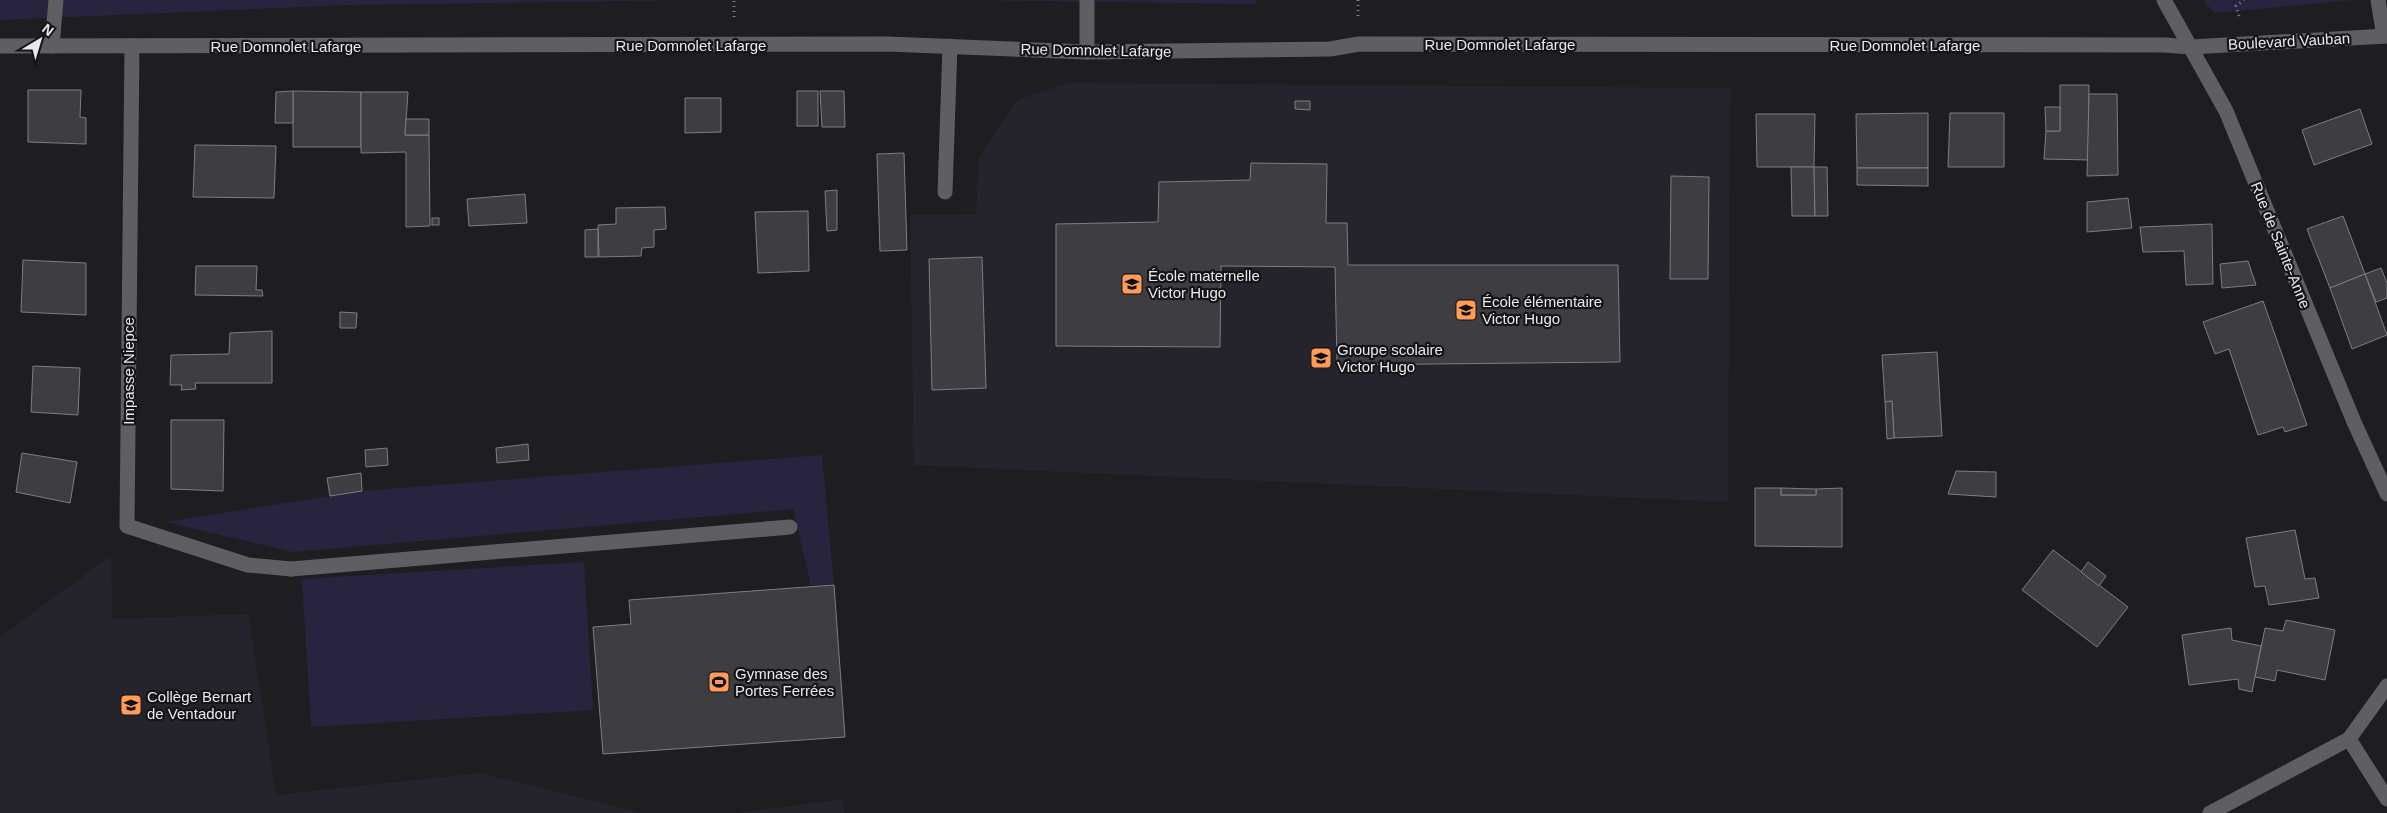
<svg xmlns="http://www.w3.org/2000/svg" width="2387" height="813" font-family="Helvetica,sans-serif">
	<rect width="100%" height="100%" fill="#1e1e21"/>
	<g fill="#25242d">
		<path d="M1069 83 1730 88 1728 502 914 465 910 215 976 214 979 158 1017 100Z"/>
		<path d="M111 556 112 619 248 614 276 795 480 773 641 813H0V637Z"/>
		<path d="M843 799 844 813H738Z"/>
	</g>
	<g fill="#282440">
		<path d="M0 0H692L348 5 0 20Z"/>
		<path d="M966 0H1256V4Z"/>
		<path d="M2203 0H2354L2215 13Z"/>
		<path d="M822 455 834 584 811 586 793 509 293 552 165 522 362 491Z"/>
		<path d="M584 562 593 710 311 727 302 579Z"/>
	</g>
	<g fill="#3e3e42" stroke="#7e7e82">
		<path d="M2060 85H2089V160L2044 159 2046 131H2060Z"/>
		<path d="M28 90H81L80 117 86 118V144L28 142Z"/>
		<path d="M293 91 361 92V147H293Z"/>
		<path d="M293 91V123H275L276 92Z"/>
		<rect x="797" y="91" width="21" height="35"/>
		<path d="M820 91H844L845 127H822Z"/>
		<path d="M361 92H408L405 135H429L430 226 406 227V152L361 153Z"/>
		<path d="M2089 94H2117L2118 175 2087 176Z"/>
		<path d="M685 98H721V132L685 133Z"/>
		<path d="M1295 101H1310V110L1295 109Z"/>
		<path d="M2045 107H2060V131H2046Z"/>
		<path d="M2360 109 2372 144 2314 165 2302 130Z"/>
		<path d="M1928 113V168H1857L1856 114Z"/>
		<path d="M1950 113H2004V167H1948Z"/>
		<path d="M1756 114H1815L1814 167H1757Z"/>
		<path d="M406 119H429V135H405Z"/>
		<path d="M195 145 276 146 274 198 193 197Z"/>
		<path d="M904 153 907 250 880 251 877 154Z"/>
		<path d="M1251 163 1327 164 1326 223H1347L1348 265H1618L1620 362 1337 365 1335 267 1221 266 1220 347 1056 346V224L1158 222 1159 182 1250 180Z"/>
		<path d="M1791 167H1814L1815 216H1792Z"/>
		<path d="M1814 167H1827L1828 216H1815Z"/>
		<path d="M1857 168H1928V186L1857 185Z"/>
		<path d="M1671 176 1709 177 1708 279H1670Z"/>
		<path d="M837 190V230L827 231 825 191Z"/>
		<path d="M525 194 527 223 469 226 467 199Z"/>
		<path d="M2128 198 2132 228 2087 232V202Z"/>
		<path d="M665 207 666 229 654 230V247L642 248 641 256 599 257 598 225 616 224V208Z"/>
		<path d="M808 211 809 271 758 273 755 212Z"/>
		<path d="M2343 216 2365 274 2330 288 2307 229Z"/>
		<rect x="432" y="218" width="7" height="7"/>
		<path d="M2212 224 2213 284 2186 285 2184 251 2143 252 2140 227Z"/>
		<path d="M598 229V257H585V230Z"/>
		<path d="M982 257 986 388 932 390 929 259Z"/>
		<path d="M23 260 86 263V315L21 312Z"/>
		<path d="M2248 261 2256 285 2222 288 2220 264Z"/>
		<path d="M196 266H257L256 290H262L263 296 195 295Z"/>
		<path d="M2381 268 2387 283V298L2376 302 2365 274Z"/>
		<path d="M2365 274 2387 335 2352 349 2330 288Z"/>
		<path d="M2263 301 2307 425 2285 432 2283 427 2258 435 2229 349 2215 354 2203 322Z"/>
		<path d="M340 312 357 313 356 328H340Z"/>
		<path d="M272 331V383H195L196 389 181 390 182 385H170L171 355 229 354 230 333Z"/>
		<path d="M1937 352 1942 436 1894 438 1892 401 1885 402 1882 355Z"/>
		<path d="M33 366 80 368 78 415 31 412Z"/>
		<path d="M1892 401 1894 438 1887 439 1885 402Z"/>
		<path d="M171 420H224L223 491 171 489Z"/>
		<path d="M528 444 529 460 497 463 496 448Z"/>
		<path d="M387 448 388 465 366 467 365 450Z"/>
		<path d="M22 453 77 462 70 503 16 492Z"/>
		<path d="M1956 471 1996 472V497L1948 494Z"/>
		<path d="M361 473 362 491 330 496 327 478Z"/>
		<path d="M1755 488H1781V495H1816V489L1842 488V547L1755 546Z"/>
		<path d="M1781 488 1816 489V495H1781Z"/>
		<path d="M2295 530 2305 579 2315 578 2319 598 2269 605 2265 586 2255 587 2246 538Z"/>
		<path d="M2053 550 2128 607 2097 647 2022 590Z"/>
		<path d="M2088 562 2106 576 2099 586 2081 572Z"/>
		<path d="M834 585 845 737 603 754 593 627 631 624 629 600Z"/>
		<path d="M2286 620 2335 630 2325 680 2277 670 2275 681 2255 677 2265 628 2283 631Z"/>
		<path d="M2231 628 2232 640 2261 646 2252 692 2239 689 2238 679 2189 685 2182 635Z"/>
	</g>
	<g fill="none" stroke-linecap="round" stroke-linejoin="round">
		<g stroke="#828284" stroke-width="3" stroke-dasharray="1 4" stroke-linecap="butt">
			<path d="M1358 0V17"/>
			<path d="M2239 16 2236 6 2244 0"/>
			<path d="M734 17V0"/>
		</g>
		<g stroke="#5f5f63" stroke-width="15">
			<path d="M1087 0V52"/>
			<path d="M52 46 56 0"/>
			<path d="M945 192 950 46"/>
			<path d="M291 569 790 527"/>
		</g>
		<g stroke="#5f5f63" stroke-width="15">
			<path d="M2378 0 2384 36"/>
			<path d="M132 46 127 526 248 565 291 569"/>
			<path d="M2349 739 2387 799"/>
			<path d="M2210 813 2349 739 2387 686"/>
		</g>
		<g stroke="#5f5f63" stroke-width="15">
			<path d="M2164 0 2226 111 2354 422 2387 494"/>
			<path d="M0 46 887 44 1087 52 1330 49 1359 44 2164 45 2191 47 2387 36"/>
		</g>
	</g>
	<defs>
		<g id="school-square" transform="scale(1.125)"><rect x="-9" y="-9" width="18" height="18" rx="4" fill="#fe9c58" stroke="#151417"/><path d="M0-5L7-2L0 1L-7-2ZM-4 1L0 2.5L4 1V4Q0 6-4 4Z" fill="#111"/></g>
		<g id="stadium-square" transform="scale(1.125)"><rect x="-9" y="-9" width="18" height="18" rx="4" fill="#fe9c58" stroke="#151417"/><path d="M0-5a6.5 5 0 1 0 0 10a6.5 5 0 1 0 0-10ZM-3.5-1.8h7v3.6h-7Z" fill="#111"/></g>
	</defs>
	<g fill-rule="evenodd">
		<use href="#school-square" x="1132" y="284"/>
		<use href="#school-square" x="1466" y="310"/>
		<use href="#school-square" x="1321" y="358"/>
		<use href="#stadium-square" x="719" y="682"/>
		<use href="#school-square" x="131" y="705"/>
	</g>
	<g text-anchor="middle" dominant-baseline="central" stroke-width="4.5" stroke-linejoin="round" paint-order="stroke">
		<g font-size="15" fill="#e9e9eb" stroke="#151417">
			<text transform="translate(2289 41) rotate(-3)">Boulevard Vauban</text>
			<text x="1500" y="44">Rue Domnolet Lafarge</text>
			<text x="691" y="45">Rue Domnolet Lafarge</text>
			<text x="1905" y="45">Rue Domnolet Lafarge</text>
			<text x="286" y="46">Rue Domnolet Lafarge</text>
			<text transform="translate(1096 50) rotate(1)">Rue Domnolet Lafarge</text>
			<text transform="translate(2281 245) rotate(68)">Rue de Sainte-Anne</text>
			<text transform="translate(128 371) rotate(-90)">Impasse Niepce</text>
		</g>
		<g font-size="15" fill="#e9e9eb" stroke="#151417" text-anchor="start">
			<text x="1148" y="275">École maternelle<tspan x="1148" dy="17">Victor Hugo</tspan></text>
			<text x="1482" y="301">École élémentaire<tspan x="1482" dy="17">Victor Hugo</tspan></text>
			<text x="1337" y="349">Groupe scolaire<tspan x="1337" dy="17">Victor Hugo</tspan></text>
			<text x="735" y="673">Gymnase des<tspan x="735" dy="17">Portes Ferrées</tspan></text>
			<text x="147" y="696">Collège Bernart<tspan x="147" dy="17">de Ventadour</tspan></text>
		</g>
	</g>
	<g transform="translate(40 40) rotate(38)" stroke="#151417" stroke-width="4" paint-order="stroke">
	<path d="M0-4L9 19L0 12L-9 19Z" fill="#e9e9eb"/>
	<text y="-8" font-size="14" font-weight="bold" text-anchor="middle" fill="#e9e9eb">N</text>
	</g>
</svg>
